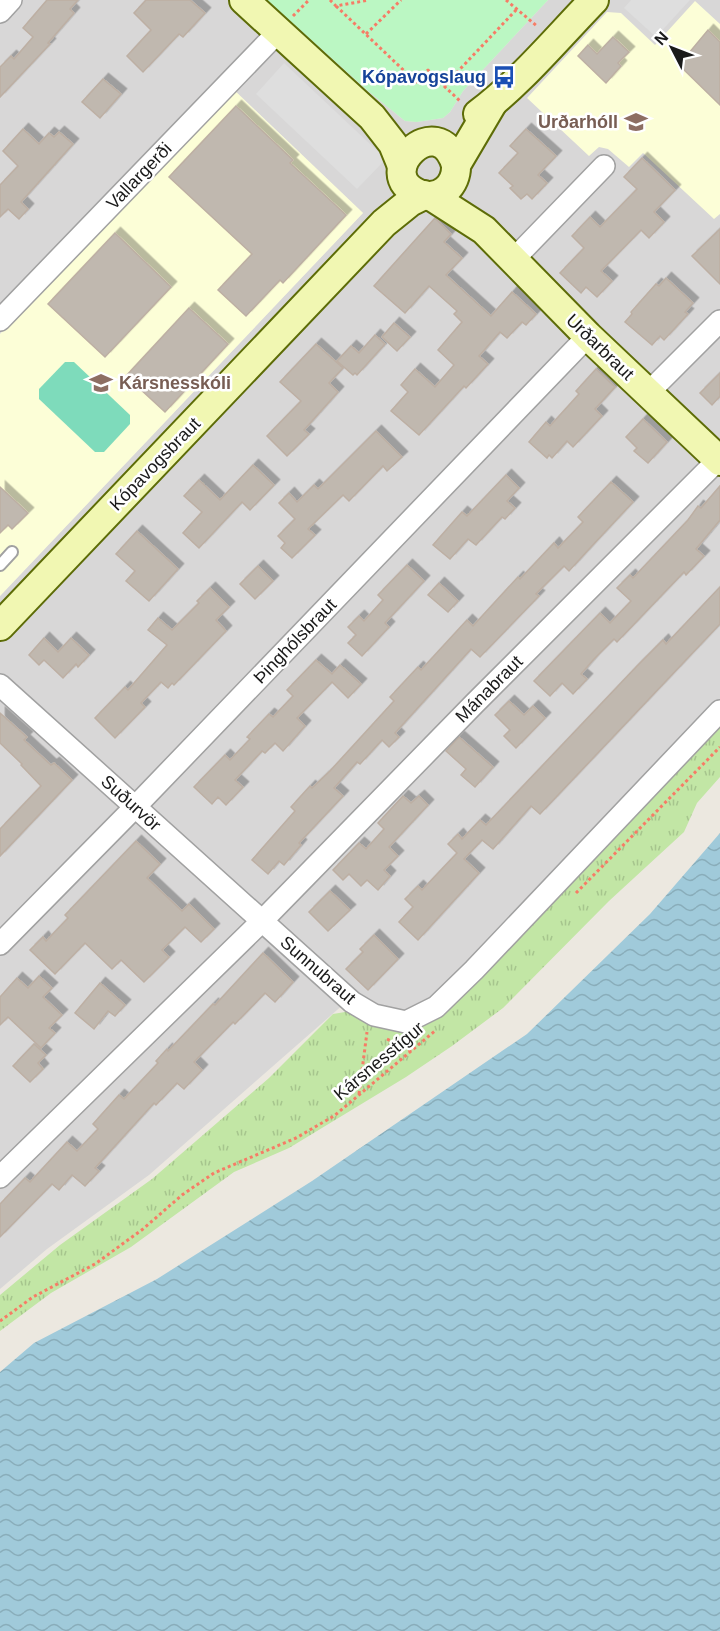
<svg xmlns="http://www.w3.org/2000/svg" width="720" height="1631" font-family="Helvetica,sans-serif">
	<defs>
		<pattern id="grass-tufts" width="24" height="20" patternUnits="userSpaceOnUse" patternTransform="scale(1.5)"><rect width="24" height="20" fill="#c2e6a5"/><path d="M3 7l-1-3M5 7V3M7 7l1-3M15 17l-1-3M17 17v-4M19 17l1-3" fill="none" stroke="#a6c58d"/></pattern>
		<pattern id="water-waves" width="16" height="10" patternUnits="userSpaceOnUse" patternTransform="scale(1.5)"><rect width="16" height="10" fill="#a0cada"/><path d="M0 5q4-4 8 0t8 0" fill="none" stroke="#89adba"/></pattern>
		<filter id="shadow"><feDropShadow dx="5.5" dy="-5.5" stdDeviation="0" flood-color="#0004"/></filter>
	</defs>
	<rect width="100%" height="100%" fill="#ece8e0"/>
	<path fill="#d8d7d7" d="M0 0H267L368 91 405 121 417 122 443 118 450 112 463 91 548 0H720V722L408 1025 345 1003 149 1175 47 1249 0 1289V596L363 213 233 89 0 334Z"/>
	<g fill="#fcfed7">
		<path d="M695 1 720 24V214L714 219 643 153 629 167 608 149 599 147 589 156 527 98 607 12 621 13 655 45Z"/>
		<path d="M233 89 363 213 0 596V334Z"/>
	</g>
	<path fill="url(#grass-tufts)" d="M720 727V777L697 803 684 832 609 901 503 1008 452 1046 406 1077 289 1148 234 1172 131 1247 51 1293 0 1331V1295L60 1245 152 1179 269 1078 333 1014 357 1010 408 1026 498 952Z"/>
	<path fill="#bbf7c3" d="M267 0H548L463 91 450 112 443 118 417 122 405 121 368 91Z"/>
	<path fill="#7edbbb" d="M65 362H74L130 415V424L104 452H95L39 399V389Z"/>
	<g fill="#dedede">
		<path d="M631 0H690L656 37 624 8Z"/>
		<path d="M284 63 386 159 357 189 256 94Z"/>
	</g>
	<path fill="url(#water-waves)" d="M720 833V1631H0V1372L34 1343 157 1279 312 1181 527 1034 650 914Z"/>
	<g fill="#c0b8af" stroke="#bdafa3" stroke-width="1.5" filter="url(#shadow)">
		<path d="M47 0H78L70 9 74 13 48 43 50 44 0 97V67L11 56 14 59 33 37 23 28Z"/>
		<path d="M146 0H190L205 13 183 37 179 34 143 72 127 56 151 30 134 13Z"/>
		<path d="M708 30 720 42V105L679 65Z"/>
		<path d="M613 37 629 52 618 63 621 66 606 83 578 56 588 45 597 54Z"/>
		<path d="M103 79 121 94 100 118 82 102Z"/>
		<path d="M236 106 293 160 290 163 346 215 283 283 280 280 246 316 218 290 252 254 169 177Z"/>
		<path d="M23 129 39 144 49 133 54 137 59 132 73 144 21 202 28 209 19 219 8 209 0 217V185L18 166 3 151Z"/>
		<path d="M526 129 556 156 538 175 547 183 532 199 527 194 521 199 510 188 513 186 499 173 518 153 510 146Z"/>
		<path d="M642 158 675 190 654 212 664 222 649 238 641 230 601 271 612 281 597 297 586 287 581 293 560 273 584 248 572 236 590 217 600 227 637 189 624 177Z"/>
		<path d="M435 218 451 234 444 242 462 258 446 275 491 316 512 292 536 314 526 325 522 322 507 338 500 332 479 356 488 364 466 388 464 386 419 435 391 411 408 392 401 385 415 369 435 387 454 365 438 350 462 322 454 314 457 311 429 286 405 313 374 286Z"/>
		<path d="M720 229V284L692 256Z"/>
		<path d="M115 233 171 287 105 357 48 304Z"/>
		<path d="M666 278 693 303 685 312 688 314 664 340 660 336 652 345 625 322 632 314 631 312 656 284 659 286Z"/>
		<path d="M189 308 228 344 165 412 126 376Z"/>
		<path d="M394 323 410 337 397 351 382 337Z"/>
		<path d="M375 335 385 344 357 375 355 373 353 375 337 361 351 346 359 353Z"/>
		<path d="M316 344 343 368 329 383 338 392 304 430 309 434 287 456 267 436 301 401 280 382Z"/>
		<path d="M596 369 615 387 595 409 602 416 573 447 567 441 552 458 549 455 547 458 529 442 546 422 550 426 579 394 576 391Z"/>
		<path d="M720 373V396L712 405 700 393Z"/>
		<path d="M643 419 667 442 648 463 634 451 637 448 626 437Z"/>
		<path d="M376 431 402 457 387 471 383 466 349 501 343 495 308 529 315 535 292 558 281 548 285 543 278 536 295 519 279 503 289 493 297 502 314 485 318 489Z"/>
		<path d="M253 465 274 485 250 510 242 502 199 548 183 533 202 512 184 496 199 480 220 500Z"/>
		<path d="M506 475 519 488 507 501 515 508 505 519 502 517 476 545 468 539 450 559 433 545 462 512 467 516Z"/>
		<path d="M611 482 633 502 590 548 569 571 564 566 536 594 539 596 480 657 471 649 395 733 399 737 389 747 382 740 360 764 357 762 334 788 343 796 299 843 301 845 284 865 279 861 268 874 252 860 295 811 291 807 310 786 312 788 330 771 394 701 390 697 418 667 421 670 467 620 473 626 518 577 520 579 554 543 558 548 583 522 578 517Z"/>
		<path d="M720 486V520L696 549 704 556 686 575 684 572 617 642 614 639 594 659 581 674 587 679 573 694 562 683 550 696 534 681 600 613 610 623 631 601 617 588 630 575 633 578 688 520 698 506 701 508Z"/>
		<path d="M0 487 28 513 12 529 8 525 0 533Z"/>
		<path d="M137 531 178 569 149 601 126 581 135 571 116 554Z"/>
		<path d="M407 565 424 581 385 623 389 627 362 656 348 643 356 635 348 627 359 616 364 621 383 600 378 595Z"/>
		<path d="M258 566 273 581 255 599 240 584Z"/>
		<path d="M439 583 458 601 448 612 428 595Z"/>
		<path d="M720 587V624L540 814 531 806 493 849 482 840 464 859 479 873 418 940 399 922 413 907 405 899 418 886 422 890 457 853 448 844 458 834 462 839 480 820 486 825 637 666 663 640 666 644Z"/>
		<path d="M210 588 229 607 216 620 226 631 174 685 172 683 168 688 161 682 141 703 145 707 115 738 95 718 125 687 128 690 167 645 148 630 158 618 172 630 199 603 197 601Z"/>
		<path d="M44 638 58 652 71 638 89 655 78 667 76 664 63 678 44 660 39 665 29 655Z"/>
		<path d="M316 660 332 674 340 665 361 684 348 698 332 682 297 718 305 726 283 751 275 743 265 753 262 751 235 780 243 787 226 805 218 797 212 804 194 787 225 755 230 760 250 739 247 737 269 714 273 717 293 696 287 690Z"/>
		<path d="M509 701 524 715 533 706 545 718 516 748 504 736 510 730 495 715Z"/>
		<path d="M0 713 27 737 24 740 51 765 54 763 72 780 0 856V829L41 786 21 765 22 764 0 743Z"/>
		<path d="M459 737 493 767 475 787 461 775 466 769 446 751Z"/>
		<path d="M403 796 411 803 419 796 428 805 389 847 398 856 384 870 390 876 378 890 367 880 361 886 349 874 343 880 333 870 359 843 366 849 384 829 378 823Z"/>
		<path d="M136 841 160 864 147 878 182 911 189 904 214 929 201 942 185 927 162 950 169 957 144 982 121 960 112 969 85 943 55 974 30 950 43 937 46 941 68 918 65 915Z"/>
		<path d="M330 891 350 910 328 931 309 912Z"/>
		<path d="M374 935 398 959 368 990 346 969 363 952 360 949Z"/>
		<path d="M263 953 293 982 275 1002 265 993 235 1024 233 1022 194 1062 202 1070 184 1089 177 1083 156 1105 154 1103 95 1168 99 1171 85 1186 72 1175 59 1190 52 1184 0 1237V1204L25 1178 30 1182 67 1142 77 1151 98 1129 93 1124 119 1095 124 1099 158 1063 156 1061 167 1049 168 1051 213 1004 215 1005Z"/>
		<path d="M39 976 52 988 43 997 62 1015 49 1028 55 1033 41 1048 8 1017 0 1025V997L17 978 28 988Z"/>
		<path d="M100 983 125 1005 115 1016 108 1011 94 1029 75 1013Z"/>
		<path d="M34 1044 46 1055 38 1063 43 1069 30 1082 13 1066Z"/>
	</g>
	<g fill="none" stroke-linecap="round" stroke-linejoin="round">
		<g stroke="#a1a1a1" stroke-width="14">
			<path id="lane" d="M0 565 12 552"/>
		</g>
		<g stroke="#a1a1a1" stroke-width="24">
			<g id="street">
				<path d="M0 12 11 0"/>
				<path d="M513 260 604 166"/>
				<path d="M0 320 278 32"/>
				<path d="M648 393 720 321"/>
				<path d="M0 685 352 1002 374 1015 406 1022 436 1007 474 970 720 711"/>
				<path d="M0 944 135 807 588 336"/>
				<path d="M0 1177 262 921 475 703 719 459"/>
			</g>
		</g>
		<g stroke="#5d6c07" stroke-width="32">
			<g id="secondary">
				<path d="M244 0 372 117 393 144 402 166"/>
				<path d="M478 114C519 84 558 37 594 0"/>
				<path d="M456 165C438 106 370 174 419 194 440 202 457 185 456 165L492 104"/>
				<path d="M431 196 484 230 588 336 720 461"/>
				<path d="M0 626 384 223 410 202 424 195"/>
			</g>
		</g>
		<g stroke="#f67c66" stroke-width="3" stroke-dasharray="3 3" stroke-linecap="butt">
			<path d="M330 0 336 6 369 0"/>
			<path d="M506 0 538 27"/>
			<path d="M336 6 416 82 428 70 444 86 517 9"/>
			<path d="M293 16 309 0"/>
			<path d="M366 34 401 0"/>
			<path d="M444 86 460 101"/>
			<path d="M576 893 720 747"/>
			<path d="M387 1039 412 1051"/>
			<path d="M359 1094 367 1032"/>
			<path d="M0 1321 33 1297 95 1264 143 1229 182 1195 214 1173 296 1138 334 1116 436 1030"/>
		</g>
		<use href="#lane" stroke="#fff" stroke-width="10"/>
		<use href="#street" stroke="#fff" stroke-width="21"/>
		<use href="#secondary" stroke="#f1f7b2" stroke-width="28"/>
	</g>
	<defs>
		<g id="bus-bare" transform="scale(1.8)"><path d="M-5-6H5V4H4V6H2V4H-2V6H-4V4H-5ZM-3.5-4V0h7V-4ZM-3.5 1.2v1.5H-2V1.2ZM2 1.2v1.5H3.5V1.2Z" fill="#1a4fb4" stroke="#fff" stroke-width="2.5" paint-order="stroke"/></g>
		<g id="school-bare" transform="scale(1.8)"><path d="M0-5L7-2L0 1L-7-2ZM-4 1L0 2.5L4 1V4Q0 6-4 4Z" fill="#8d6e63" stroke="#fff" stroke-width="2.5" paint-order="stroke"/></g>
	</defs>
	<g fill-rule="evenodd">
		<use href="#bus-bare" x="504" y="77"/>
		<use href="#school-bare" x="636" y="122"/>
		<use href="#school-bare" x="101" y="383"/>
	</g>
	<g text-anchor="middle" dominant-baseline="central" stroke-width="5" stroke-linejoin="round" paint-order="stroke">
		<g font-size="18" font-weight="bold" fill="#164399" stroke="#fff" text-anchor="end">
			<text x="486" y="77">Kópavogslaug</text>
		</g>
		<g font-size="18" font-weight="bold" fill="#785e54" stroke="#fff" text-anchor="end">
			<text x="618" y="122">Urðarhóll</text>
			<text x="119" y="383" text-anchor="start">Kársnesskóli</text>
		</g>
		<g font-size="18" fill="#1a1a1a" stroke="#fff">
			<text transform="translate(139 176) rotate(-46)">Vallargerði</text>
			<text transform="translate(600 347) rotate(44)">Urðarbraut</text>
			<text transform="translate(155 464) rotate(-46)">Kópavogsbraut</text>
			<text transform="translate(295 641) rotate(-46)">Þinghólsbraut</text>
			<text transform="translate(489 689) rotate(-45)">Mánabraut</text>
			<text transform="translate(131 803) rotate(42)">Suðurvör</text>
			<text transform="translate(318 970) rotate(41)">Sunnubraut</text>
			<text transform="translate(379 1061) rotate(-40)">Kársnesstígur</text>
		</g>
	</g>
	<g transform="translate(672 48) rotate(312)" stroke="#ffffff" stroke-width="4.5" paint-order="stroke">
	<path d="M0-4.5L10 22L0 15L-10 22Z" fill="#1a1a1a"/>
	<text y="-9" font-size="16" font-weight="bold" text-anchor="middle" fill="#1a1a1a">N</text>
	</g>
</svg>
